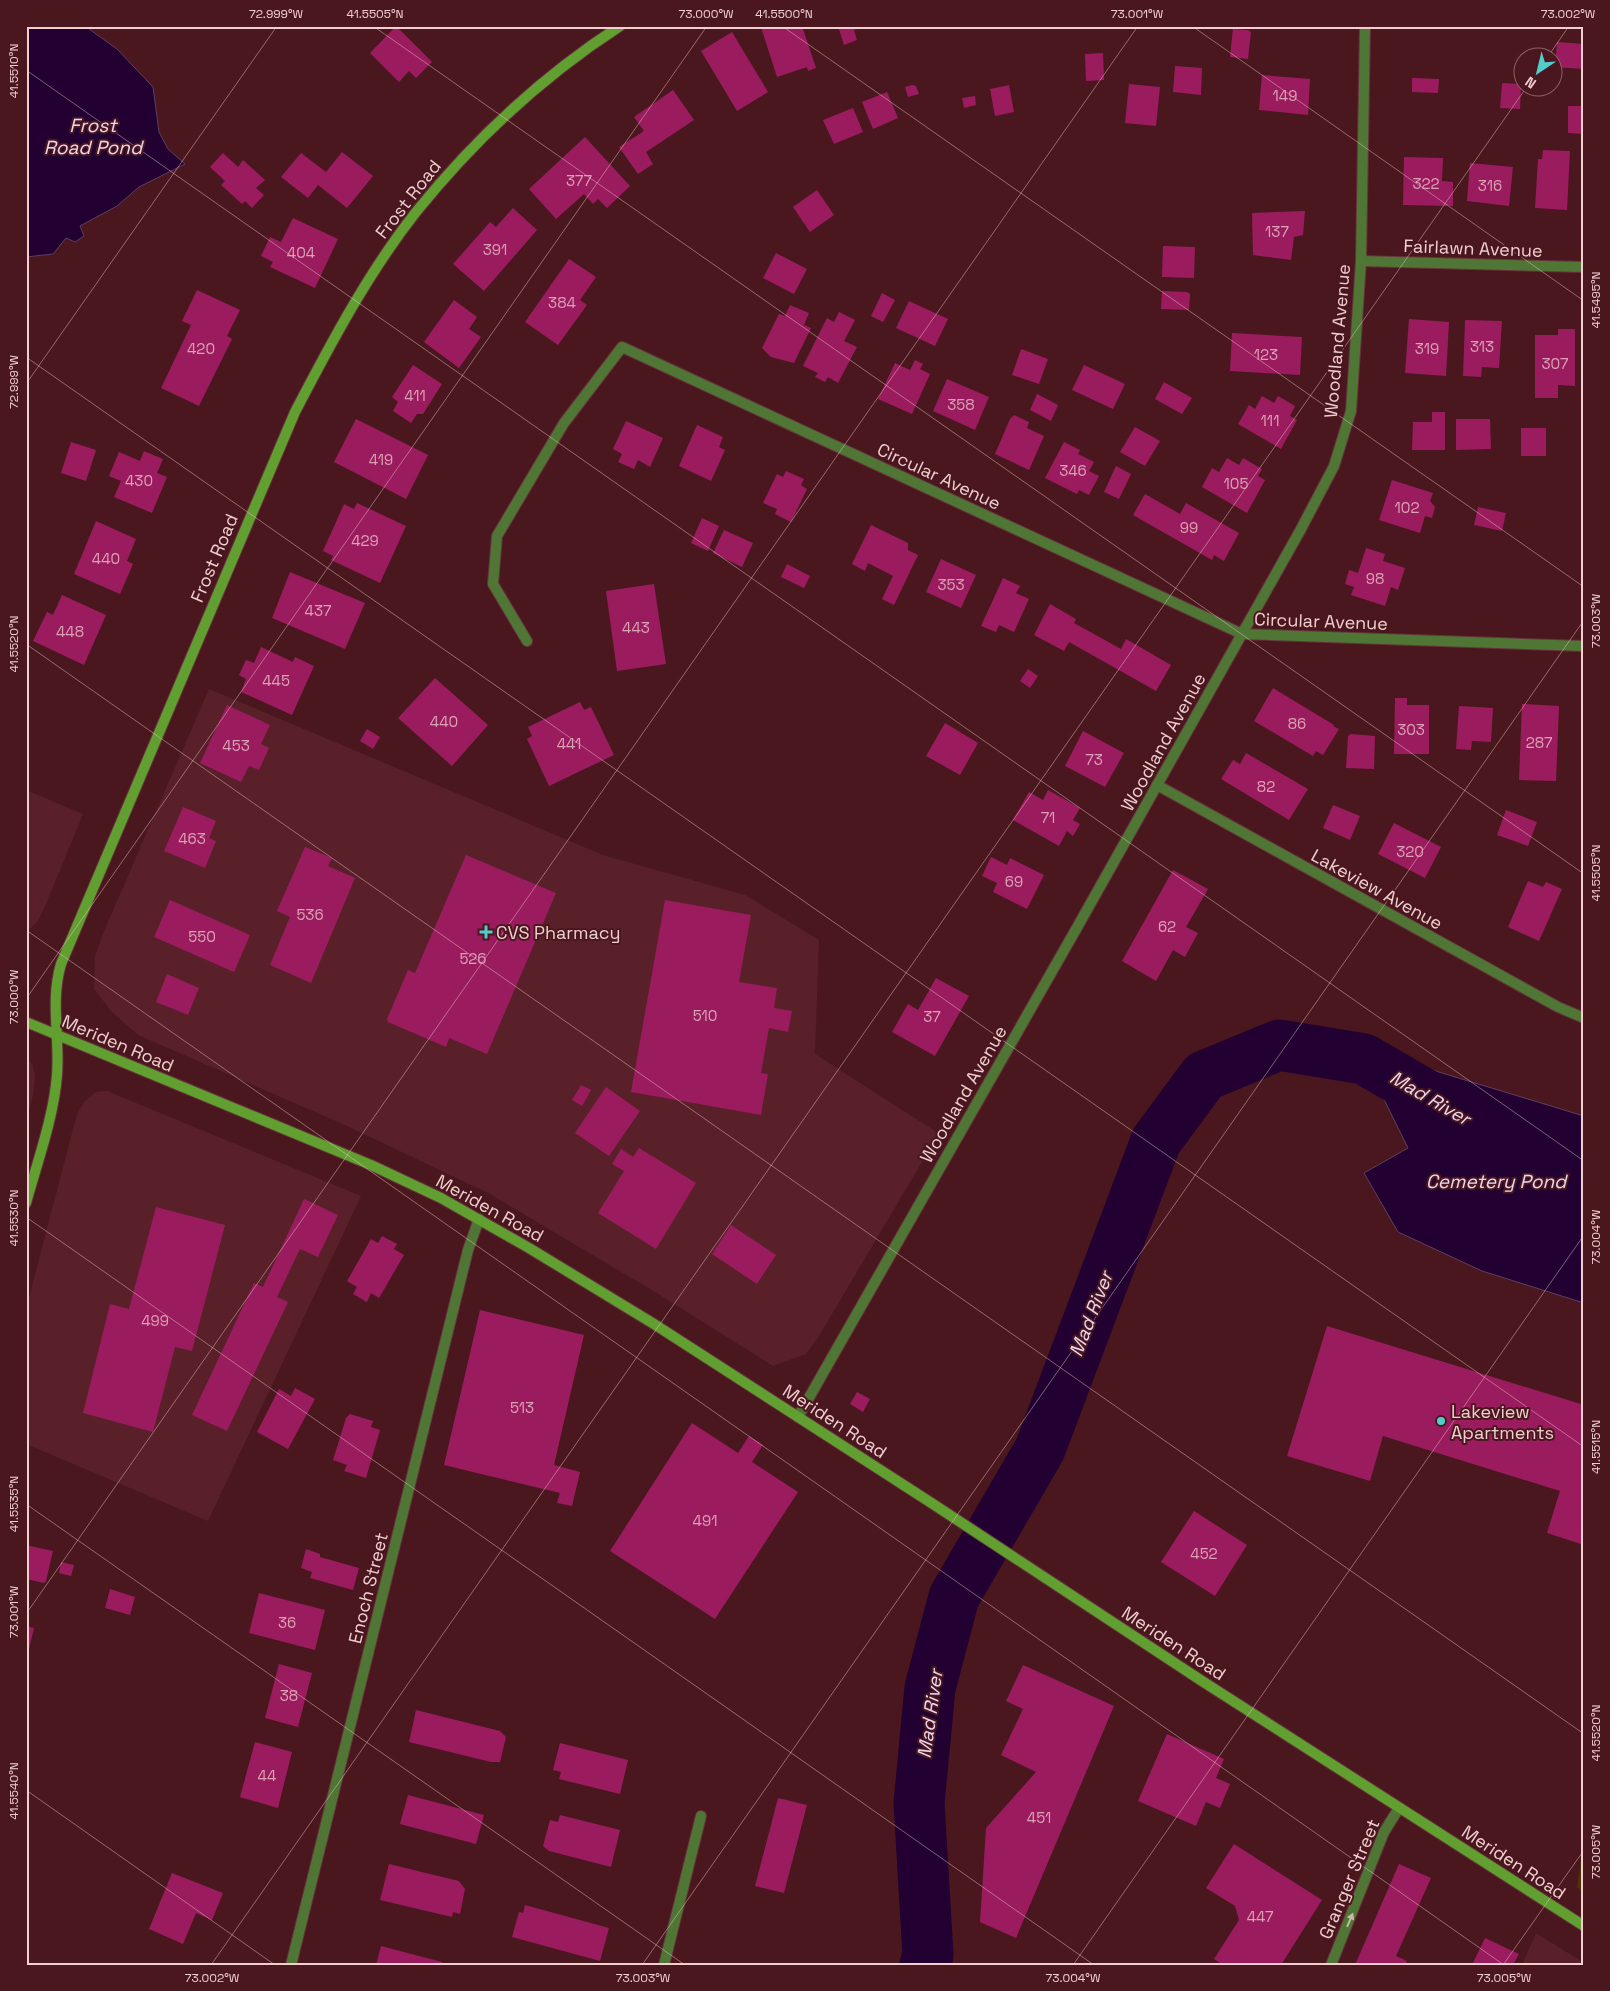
<svg xmlns="http://www.w3.org/2000/svg" width="1610" height="1991" font-family="'Space Grotesk',sans-serif">
	<rect width="100%" height="100%" fill="#4a171f"/>
	<g fill="#592029">
		<path d="M209 689 603 855 745 895 819 940 815 1054 935 1131 938 1135 819 1336 806 1354 773 1366 655 1292 490 1194 345 1125 138 1035 112 1012 94 989 95 956 102 936Z"/>
		<path d="M26 790 83 814 46 904 38 921 26 933Z"/>
		<path d="M26 1059 32 1064 35 1075 33 1095 26 1120Z"/>
		<path d="M107 1091 361 1196 208 1521 26 1444V1309L77 1114 85 1101 96 1092Z"/>
		<path d="M1536 1933 1584 1963V1965H1522Z"/>
	</g>
	<path fill="#4b3105" d="M1584 1836V1895L1577 1887Z"/>
	<g fill="#220031" stroke="#603e61">
		<path d="M26 26H85L117 49 153 87 159 132 168 149 185 164 139 187 117 206 80 226 84 236 75 242 66 238 53 254 26 257Z"/>
		<path d="M1376 1053 1584 1116V1303L1482 1271 1398 1232 1364 1173 1408 1148 1364 1059Z"/>
	</g>
	<g fill="none" stroke-linecap="round" stroke-linejoin="round">
		<path stroke="#220031" stroke-width="51" d="M925 1965 928 1955 919 1803 930 1688 954 1597 1040 1449 1156 1141 1204 1076 1279 1045 1364 1059 1426 1095"/>
	</g>
	<g fill="#9a1c5f">
		<path d="M396 26 432 62 416 78 409 71 399 82 370 53Z"/>
		<path d="M764 26H802L816 68 808 71 807 67 777 77 761 27Z"/>
		<path d="M838 26H864V27L854 30 857 40 844 45Z"/>
		<path d="M1233 29 1248 30 1251 32 1248 59 1230 57Z"/>
		<path d="M732 32 768 92 737 111 701 51Z"/>
		<path d="M1557 42 1584 44V69L1555 67Z"/>
		<path d="M1103 53 1104 80 1086 81 1085 54Z"/>
		<path d="M1175 66 1202 68 1201 95 1173 92Z"/>
		<path d="M1262 75 1310 79 1308 115 1259 110Z"/>
		<path d="M1412 78 1439 79 1438 93 1412 92Z"/>
		<path d="M1502 83 1521 84 1520 109 1500 108Z"/>
		<path d="M1129 84 1160 87 1156 126 1125 123Z"/>
		<path d="M912 85 916 86 919 94 908 97 905 87Z"/>
		<path d="M1009 85 1014 112 995 116 990 89Z"/>
		<path d="M673 90 694 120 646 152 653 164 638 174 619 147 644 131 634 117Z"/>
		<path d="M887 92 898 118 873 129 862 102Z"/>
		<path d="M975 96 976 105 964 108 962 98Z"/>
		<path d="M1568 106H1584V134L1568 133Z"/>
		<path d="M853 108 863 132 834 144 823 120Z"/>
		<path d="M585 137 630 186 607 208 598 199 593 204 584 194 556 219 529 189Z"/>
		<path d="M1543 150 1570 151 1567 210 1535 208 1538 159H1542Z"/>
		<path d="M342 152 373 176 347 208 318 185 308 198 281 177 301 153 326 172Z"/>
		<path d="M223 153 238 167 243 160 265 180 256 188 264 195 252 208 245 201 242 204 221 185 225 181 210 167Z"/>
		<path d="M1404 157 1443 158 1442 181 1453 182V206L1403 205Z"/>
		<path d="M1470 163 1513 167 1509 206 1467 201Z"/>
		<path d="M817 190 834 215 810 232 793 207Z"/>
		<path d="M513 208 537 230 484 291 453 264 490 222 496 227Z"/>
		<path d="M1305 211 1303 235 1294 237 1291 260 1253 255 1252 213Z"/>
		<path d="M293 218 338 239 315 288 270 267 273 262 261 256 270 237 281 242Z"/>
		<path d="M1163 246 1195 247 1194 278 1162 277Z"/>
		<path d="M776 253 807 269 794 294 763 278Z"/>
		<path d="M569 259 596 277 580 300 587 305 558 345 525 322Z"/>
		<path d="M197 290 240 310 227 336 232 339 199 406 161 388 191 325 182 321Z"/>
		<path d="M1162 291 1187 292 1190 294 1189 310 1161 309Z"/>
		<path d="M882 293 895 300 883 322 871 316Z"/>
		<path d="M454 300 477 317 469 329 481 337 459 368 424 342Z"/>
		<path d="M909 301 948 319 935 346 896 328Z"/>
		<path d="M790 305 809 313 804 325 811 328 794 363 771 357 762 348 779 314 785 316Z"/>
		<path d="M839 312 855 320 844 341 857 347 838 383 828 377 825 382 815 377 818 373 803 366 827 318 834 322Z"/>
		<path d="M1409 319 1449 322 1446 376 1405 373Z"/>
		<path d="M1465 320 1502 321 1499 368 1482 367 1481 377 1463 376Z"/>
		<path d="M1558 329H1575V386L1558 385V398H1535V335H1558Z"/>
		<path d="M1232 333 1302 337 1300 375 1230 371Z"/>
		<path d="M1021 349 1048 359 1039 384 1012 375Z"/>
		<path d="M915 360 923 364 920 369 930 374 912 414 878 399 895 363 910 370Z"/>
		<path d="M413 365 442 384 423 414H417L411 423 393 411 398 402 392 397Z"/>
		<path d="M1084 365 1125 384 1113 409 1072 390Z"/>
		<path d="M947 379 989 397 975 430 933 411Z"/>
		<path d="M1164 382 1192 398 1182 414 1155 399Z"/>
		<path d="M1037 394 1058 405 1051 421 1030 410Z"/>
		<path d="M1262 396 1274 403 1278 396 1295 406 1290 416 1297 420 1281 449 1238 424 1249 405 1255 409Z"/>
		<path d="M1432 412H1445V450H1412L1413 422H1432Z"/>
		<path d="M1014 415 1029 422 1027 428 1044 436 1029 470 995 454 1010 419Z"/>
		<path d="M356 419 428 455 406 499 334 462Z"/>
		<path d="M1456 419H1490L1491 449 1456 450Z"/>
		<path d="M626 421 663 438 650 467 638 460 634 469 618 462 622 454 613 449Z"/>
		<path d="M697 425 723 437 719 447 725 450 711 481 679 466Z"/>
		<path d="M1135 427 1160 441 1145 466 1120 452Z"/>
		<rect x="1521" y="428" width="25" height="28"/>
		<path d="M71 442 96 450 86 481 61 473Z"/>
		<path d="M1064 442 1080 450 1078 454 1094 462 1089 471 1099 476 1089 495 1079 490 1077 494 1045 478Z"/>
		<path d="M144 451 163 459 157 473 167 477 152 513 114 497 121 481 109 476 119 452 140 461Z"/>
		<path d="M1227 458 1239 465 1243 458 1262 469 1258 476 1265 480 1247 513 1202 487 1212 468 1219 472Z"/>
		<path d="M1116 466 1131 474 1119 499 1104 492Z"/>
		<path d="M786 471 804 479 801 485 807 489 791 522 775 514 777 509 763 503 777 474 783 477Z"/>
		<path d="M1392 480 1433 493 1430 501 1435 507 1432 518 1425 516 1420 533 1379 520Z"/>
		<path d="M1145 494 1180 514 1186 503 1239 533 1224 561 1214 555 1212 560 1133 515Z"/>
		<path d="M357 503 406 526 380 583 331 560 333 556 323 551 344 504 354 509Z"/>
		<path d="M1478 507 1506 513 1502 531 1474 525Z"/>
		<path d="M702 518 719 526 708 551 691 543Z"/>
		<path d="M96 521 136 539 127 561 133 564 120 594 74 574Z"/>
		<path d="M871 525 908 543V550L918 555 894 605 882 599 893 576 868 563 865 571 852 564Z"/>
		<path d="M724 530 753 543 742 567 713 553Z"/>
		<path d="M1366 548 1385 554 1383 561 1405 568 1398 590 1391 587 1385 606 1351 595 1354 587 1345 584 1349 570 1358 573Z"/>
		<path d="M941 559 976 575 961 608 926 592Z"/>
		<path d="M787 564 810 576 804 588 781 577Z"/>
		<path d="M290 572 365 603 345 649 272 618Z"/>
		<path d="M1003 578 1020 586 1016 593 1029 599 1014 632 999 625 996 632 981 626Z"/>
		<path d="M654 584 666 664 617 671 606 591Z"/>
		<path d="M62 595 106 615 84 665 33 641 47 612 53 615Z"/>
		<path d="M1050 604 1076 619 1074 623 1121 649 1126 639 1171 665 1156 691 1069 642 1064 651 1034 635Z"/>
		<path d="M261 647 293 662 295 657 314 666 292 715 241 692 246 679 239 675 246 660 254 663Z"/>
		<path d="M1028 669 1038 676 1030 688 1020 681Z"/>
		<path d="M435 678 488 725 452 766 398 718Z"/>
		<path d="M1273 688 1334 725 1333 726 1339 729 1323 755 1316 751 1313 756 1254 721Z"/>
		<path d="M1395 698H1407V705H1429V754H1394Z"/>
		<path d="M580 702 584 710 591 707 614 755 549 786 527 739 532 736 528 727Z"/>
		<path d="M1522 704 1559 706 1556 781 1519 780Z"/>
		<path d="M227 705 270 725 261 744 269 748 259 770 249 766 241 782 200 763Z"/>
		<path d="M1459 706 1493 708 1491 742 1472 741 1471 750 1456 749Z"/>
		<path d="M945 723 978 743 960 775 926 756Z"/>
		<path d="M367 729 380 737 373 749 360 741Z"/>
		<path d="M1083 731 1124 753 1105 787 1065 766Z"/>
		<path d="M1351 734 1375 736 1374 769 1346 768 1348 736Z"/>
		<path d="M1246 753 1308 789 1289 820 1221 779 1233 760 1240 764Z"/>
		<path d="M1048 790 1080 808 1073 820 1080 824 1073 836 1067 831 1059 846 1013 820 1029 792 1043 800Z"/>
		<path d="M1333 805 1360 816 1350 840 1323 828Z"/>
		<path d="M183 807 216 821 209 838 216 841 205 868 164 851Z"/>
		<path d="M1506 810 1537 822 1528 846 1497 835Z"/>
		<path d="M1394 823 1441 847 1425 878 1378 854Z"/>
		<path d="M305 847 332 858 328 866 355 878 311 983 270 965 290 917 277 911Z"/>
		<path d="M466 855 556 893 487 1054 449 1038 446 1047 388 1022 387 1019 408 970 415 973Z"/>
		<path d="M991 857 1007 865 1010 858 1044 875 1027 909 993 892 997 883 982 876Z"/>
		<path d="M1173 870 1208 889 1186 927 1198 933 1185 957 1173 950 1156 981 1122 961Z"/>
		<path d="M1528 881 1543 887 1546 882 1562 889 1539 941 1508 927Z"/>
		<path d="M170 900 250 935 234 972 154 937Z"/>
		<path d="M665 900 751 915 739 982 777 988 774 1008 792 1011 788 1032 769 1028 761 1073 768 1074 761 1115 631 1092Z"/>
		<path d="M167 974 199 988 188 1015 156 1002Z"/>
		<path d="M936 978 969 996 935 1056 892 1032 908 1004 918 1010Z"/>
		<path d="M581 1085 591 1090 582 1106 572 1100Z"/>
		<path d="M606 1087 640 1111 609 1156 575 1133Z"/>
		<path d="M639 1148 696 1183 656 1249 598 1213 624 1171 612 1164 621 1149 633 1157Z"/>
		<path d="M304 1199 338 1215 318 1257 300 1249 277 1297 288 1302 227 1431 192 1415 254 1283 263 1287Z"/>
		<path d="M156 1207 225 1225 192 1351 175 1347 153 1432 83 1413 110 1304 129 1309Z"/>
		<path d="M731 1225 776 1255 757 1284 712 1254Z"/>
		<path d="M382 1236 397 1244 394 1249 404 1255 379 1298 371 1293 367 1302 353 1294 357 1287 347 1281 371 1239 378 1243Z"/>
		<path d="M480 1310 584 1335 554 1465 580 1472 572 1506 557 1503 560 1493 444 1465Z"/>
		<path d="M1327 1326 1584 1405V1545L1547 1533 1560 1491 1383 1436 1370 1481 1287 1456Z"/>
		<path d="M295 1388 315 1399 288 1449 257 1432 279 1389 291 1396Z"/>
		<path d="M857 1392 870 1399 863 1412 850 1404Z"/>
		<path d="M350 1414 373 1421 371 1427 380 1430 366 1478 344 1471 347 1465 333 1460 346 1418Z"/>
		<path d="M692 1423 738 1453 749 1436 763 1445 752 1462 798 1492 715 1619 610 1551Z"/>
		<path d="M1194 1511 1247 1545 1215 1596 1161 1562Z"/>
		<path d="M26 1545 53 1551 46 1581 44 1583 26 1579Z"/>
		<path d="M306 1549 320 1554V1557L359 1568 353 1590 310 1578 312 1572 301 1568Z"/>
		<path d="M61 1562 74 1565 71 1576 59 1573Z"/>
		<path d="M110 1589 135 1597 130 1615 105 1608Z"/>
		<path d="M259 1593 325 1610 315 1650 249 1633Z"/>
		<path d="M26 1626 34 1628 29 1649 26 1648Z"/>
		<path d="M279 1664 312 1673 298 1727 265 1718Z"/>
		<path d="M1023 1665 1114 1706 1016 1938 980 1922 986 1828 1036 1772 1001 1755 1023 1709 1006 1701Z"/>
		<path d="M416 1710 500 1731 506 1737 500 1762H491L409 1742Z"/>
		<path d="M1167 1734 1224 1759 1216 1778 1230 1784 1220 1808 1206 1802 1196 1826 1138 1801Z"/>
		<path d="M255 1742 292 1752 278 1808 240 1797Z"/>
		<path d="M560 1743 628 1760 620 1794 559 1779 561 1772 553 1770Z"/>
		<path d="M408 1795 484 1815 476 1844 400 1824Z"/>
		<path d="M778 1798 807 1805 784 1893 755 1886Z"/>
		<path d="M560 1815 620 1830 611 1867 549 1851 543 1846 550 1820 558 1822Z"/>
		<path d="M1234 1844 1322 1900 1281 1965H1223L1214 1959 1239 1920 1235 1906 1206 1888Z"/>
		<path d="M389 1864 459 1881 465 1889 460 1914 453 1912 452 1917 380 1900Z"/>
		<path d="M1399 1864 1431 1878 1396 1956 1407 1961 1405 1965H1355Z"/>
		<path d="M172 1873 223 1893 212 1920 196 1913 183 1944 149 1929Z"/>
		<path d="M525 1905 609 1928 600 1961 512 1937 519 1912 523 1913Z"/>
		<path d="M1485 1938 1519 1954 1513 1965H1472Z"/>
		<path d="M381 1946 442 1962 444 1965H376Z"/>
	</g>
	<g fill="none" stroke-linecap="round" stroke-linejoin="round">
		<g stroke="#65343b" stroke-width="12">
			<g id="minor">
				<path d="M1361 261 1584 267"/>
				<path d="M527 641 493 584 497 536 564 423 622 347 1242 634 1584 646"/>
				<path d="M1157 785 1558 1007 1584 1018"/>
				<path d="M798 1417 1079 924 1301 529 1334 466 1351 411 1361 261 1365 26"/>
				<path d="M291 1965 468 1250 479 1219"/>
				<path d="M664 1965 701 1816"/>
				<path d="M1331 1965 1384 1832 1399 1808"/>
			</g>
		</g>
		<g stroke="#65343b" stroke-width="12">
			<g id="secondary">
				<path d="M26 1022 371 1165 441 1198 529 1248 654 1324 933 1504 1202 1681 1584 1926"/>
				<path d="M26 1203C37 1163 54 1116 57 1075 60 1038 50 1001 61 964L295 412C331 343 368 273 416 212 474 140 543 76 620 26"/>
			</g>
		</g>
		<use href="#minor" stroke="#4f7635" stroke-width="10"/>
		<use href="#secondary" stroke="#619f31" stroke-width="10"/>
	</g>
	<defs><path id="oneway-solid" d="M-6-.8H1V-3.2L6.5 0L1 3.2V.8H-6Z" transform="scale(1.25)"/></defs>
	<use fill="#c8b9a9" href="#oneway-solid" transform="translate(1350 1920) rotate(-67)"/>
	<path fill="none" stroke="#f1cfd0" stroke-width="1" stroke-opacity="0.45" d="M373 26 1584 874M782 26 1584 587M1192 26 1584 301M1547 58 1569 26M26 70 1584 1161M26 357 1584 1447M26 384 277 26M26 644 1584 1734M26 930 1504 1965M26 999 707 26M26 1217 1094 1965M26 1504 685 1965M26 1614 1138 26M26 1790 275 1965M211 1965 1526 88M642 1965 1584 620M1073 1965 1584 1235M1503 1965 1584 1850"/>
	<g fill="#52cdcc" stroke="#4a171f" stroke-width="2">
		<path d="M483.5 924.5h5v5h5v5h-5v5h-5v-5h-5v-5h5z"/>
		<circle cx="1441" cy="1421" r="5"/>
	</g>
	<g text-anchor="middle" dominant-baseline="central" stroke-width="4" stroke-linejoin="round" paint-order="stroke">
		<g font-size="15" fill="#dba2b4">
			<text x="1285" y="95">149</text>
			<text x="579" y="180">377</text>
			<text x="1426" y="183">322</text>
			<text x="1490" y="185">316</text>
			<text x="1277" y="231">137</text>
			<text x="495" y="249">391</text>
			<text x="301" y="252">404</text>
			<text x="562" y="302">384</text>
			<text x="1482" y="346">313</text>
			<text x="201" y="348">420</text>
			<text x="1427" y="348">319</text>
			<text x="1266" y="354">123</text>
			<text x="1555" y="363">307</text>
			<text x="415" y="395">411</text>
			<text x="961" y="404">358</text>
			<text x="1270" y="420">111</text>
			<text x="381" y="459">419</text>
			<text x="1073" y="470">346</text>
			<text x="139" y="480">430</text>
			<text x="1236" y="483">105</text>
			<text x="1407" y="507">102</text>
			<text x="1189" y="527">99</text>
			<text x="365" y="540">429</text>
			<text x="106" y="558">440</text>
			<text x="1375" y="578">98</text>
			<text x="951" y="584">353</text>
			<text x="318" y="610">437</text>
			<text x="636" y="627">443</text>
			<text x="70" y="631">448</text>
			<text x="276" y="680">445</text>
			<text x="444" y="721">440</text>
			<text x="1297" y="723">86</text>
			<text x="1411" y="729">303</text>
			<text x="1539" y="742">287</text>
			<text x="569" y="743">441</text>
			<text x="236" y="745">453</text>
			<text x="1094" y="759">73</text>
			<text x="1266" y="786">82</text>
			<text x="1048" y="817">71</text>
			<text x="192" y="838">463</text>
			<text x="1410" y="851">320</text>
			<text x="1014" y="881">69</text>
			<text x="310" y="914">536</text>
			<text x="1167" y="926">62</text>
			<text x="202" y="936">550</text>
			<text x="473" y="958">526</text>
			<text x="705" y="1015">510</text>
			<text x="932" y="1016">37</text>
			<text x="155" y="1320">499</text>
			<text x="522" y="1407">513</text>
			<text x="705" y="1520">491</text>
			<text x="1204" y="1553">452</text>
			<text x="287" y="1622">36</text>
			<text x="289" y="1695">38</text>
			<text x="267" y="1775">44</text>
			<text x="1039" y="1817">451</text>
			<text x="1260" y="1916">447</text>
		</g>
		<g font-size="18" fill="#f1cfd0" stroke="#4a171f">
			<text transform="translate(408 199) rotate(-52)">Frost Road</text>
			<text transform="translate(1473 248) rotate(2)">Fairlawn Avenue</text>
			<text transform="translate(1337 341) rotate(-85)">Woodland Avenue</text>
			<text transform="translate(939 476) rotate(25)">Circular Avenue</text>
			<text transform="translate(214 558) rotate(-67)">Frost Road</text>
			<text transform="translate(1321 621) rotate(2)">Circular Avenue</text>
			<text transform="translate(1163 742) rotate(-61)">Woodland Avenue</text>
			<text transform="translate(1377 889) rotate(29)">Lakeview Avenue</text>
			<text transform="translate(118 1043) rotate(23)">Meriden Road</text>
			<text transform="translate(963 1094) rotate(-60)">Woodland Avenue</text>
			<text transform="translate(490 1208) rotate(29)">Meriden Road</text>
			<text transform="translate(835 1421) rotate(33)">Meriden Road</text>
			<text transform="translate(368 1588) rotate(-76)">Enoch Street</text>
			<text transform="translate(1174 1643) rotate(33)">Meriden Road</text>
			<text transform="translate(1514 1862) rotate(33)">Meriden Road</text>
			<text transform="translate(1349 1879) rotate(-67)">Granger Street</text>
		</g>
		<g font-size="18" fill="#f1cfd0" stroke="#4a171f" text-anchor="start">
			<text x="496" y="932">CVS Pharmacy</text>
			<text x="1451" y="1411">Lakeview<tspan x="1451" dy="21">Apartments</tspan></text>
		</g>
		<g font-size="19" font-style="italic" fill="#e9d8f2" stroke="#4a171f">
			<text x="93" y="125">Frost<tspan x="93" dy="22">Road Pond</tspan></text>
			<text transform="translate(1430 1098) rotate(30)">Mad River</text>
			<text x="1496" y="1181">Cemetery Pond</text>
			<text transform="translate(1091 1314) rotate(-69)">Mad River</text>
			<text transform="translate(930 1714) rotate(-82)">Mad River</text>
		</g>
	</g>
	<rect width="1610" height="1991" fill="none" stroke="#4a171f" stroke-width="55"/>
	<g transform="translate(1538 72) rotate(215)"><circle r="24" fill="#4a171f" stroke="#8d6166"/>
	<path d="M0-4L9 19L0 12L-9 19Z" fill="#52cdcc"/>
	<text y="-8" font-size="14" font-weight="bold" text-anchor="middle" fill="#f1cfd0">N</text>
	</g>
	<rect x="28" y="28" width="1554" height="1936" fill="none" stroke="#f1cfd0" stroke-width="2"/>
	<g font-size="12" text-anchor="middle" fill="#f1cfd0">
		<text x="276" y="18">72.999°W</text>
		<text x="375" y="18">41.5505°N</text>
		<text x="706" y="18">73.000°W</text>
		<text x="784" y="18">41.5500°N</text>
		<text x="1137" y="18">73.001°W</text>
		<text x="1568" y="18">73.002°W</text>
		<text transform="translate(14 71) rotate(-90)" y="4">41.5510°N</text>
		<text transform="translate(1596 300) rotate(-90)" y="4">41.5495°N</text>
		<text transform="translate(14 382) rotate(-90)" y="4">72.999°W</text>
		<text transform="translate(1596 621) rotate(-90)" y="4">73.003°W</text>
		<text transform="translate(14 644) rotate(-90)" y="4">41.5520°N</text>
		<text transform="translate(1596 873) rotate(-90)" y="4">41.5505°N</text>
		<text transform="translate(14 997) rotate(-90)" y="4">73.000°W</text>
		<text transform="translate(14 1218) rotate(-90)" y="4">41.5530°N</text>
		<text transform="translate(1596 1237) rotate(-90)" y="4">73.004°W</text>
		<text transform="translate(1596 1447) rotate(-90)" y="4">41.5515°N</text>
		<text transform="translate(14 1504) rotate(-90)" y="4">41.5535°N</text>
		<text transform="translate(14 1612) rotate(-90)" y="4">73.001°W</text>
		<text transform="translate(1596 1733) rotate(-90)" y="4">41.5520°N</text>
		<text transform="translate(14 1791) rotate(-90)" y="4">41.5540°N</text>
		<text transform="translate(1596 1852) rotate(-90)" y="4">73.005°W</text>
		<text x="212" y="1982">73.002°W</text>
		<text x="643" y="1982">73.003°W</text>
		<text x="1073" y="1982">73.004°W</text>
		<text x="1504" y="1982">73.005°W</text>
	</g>
</svg>
